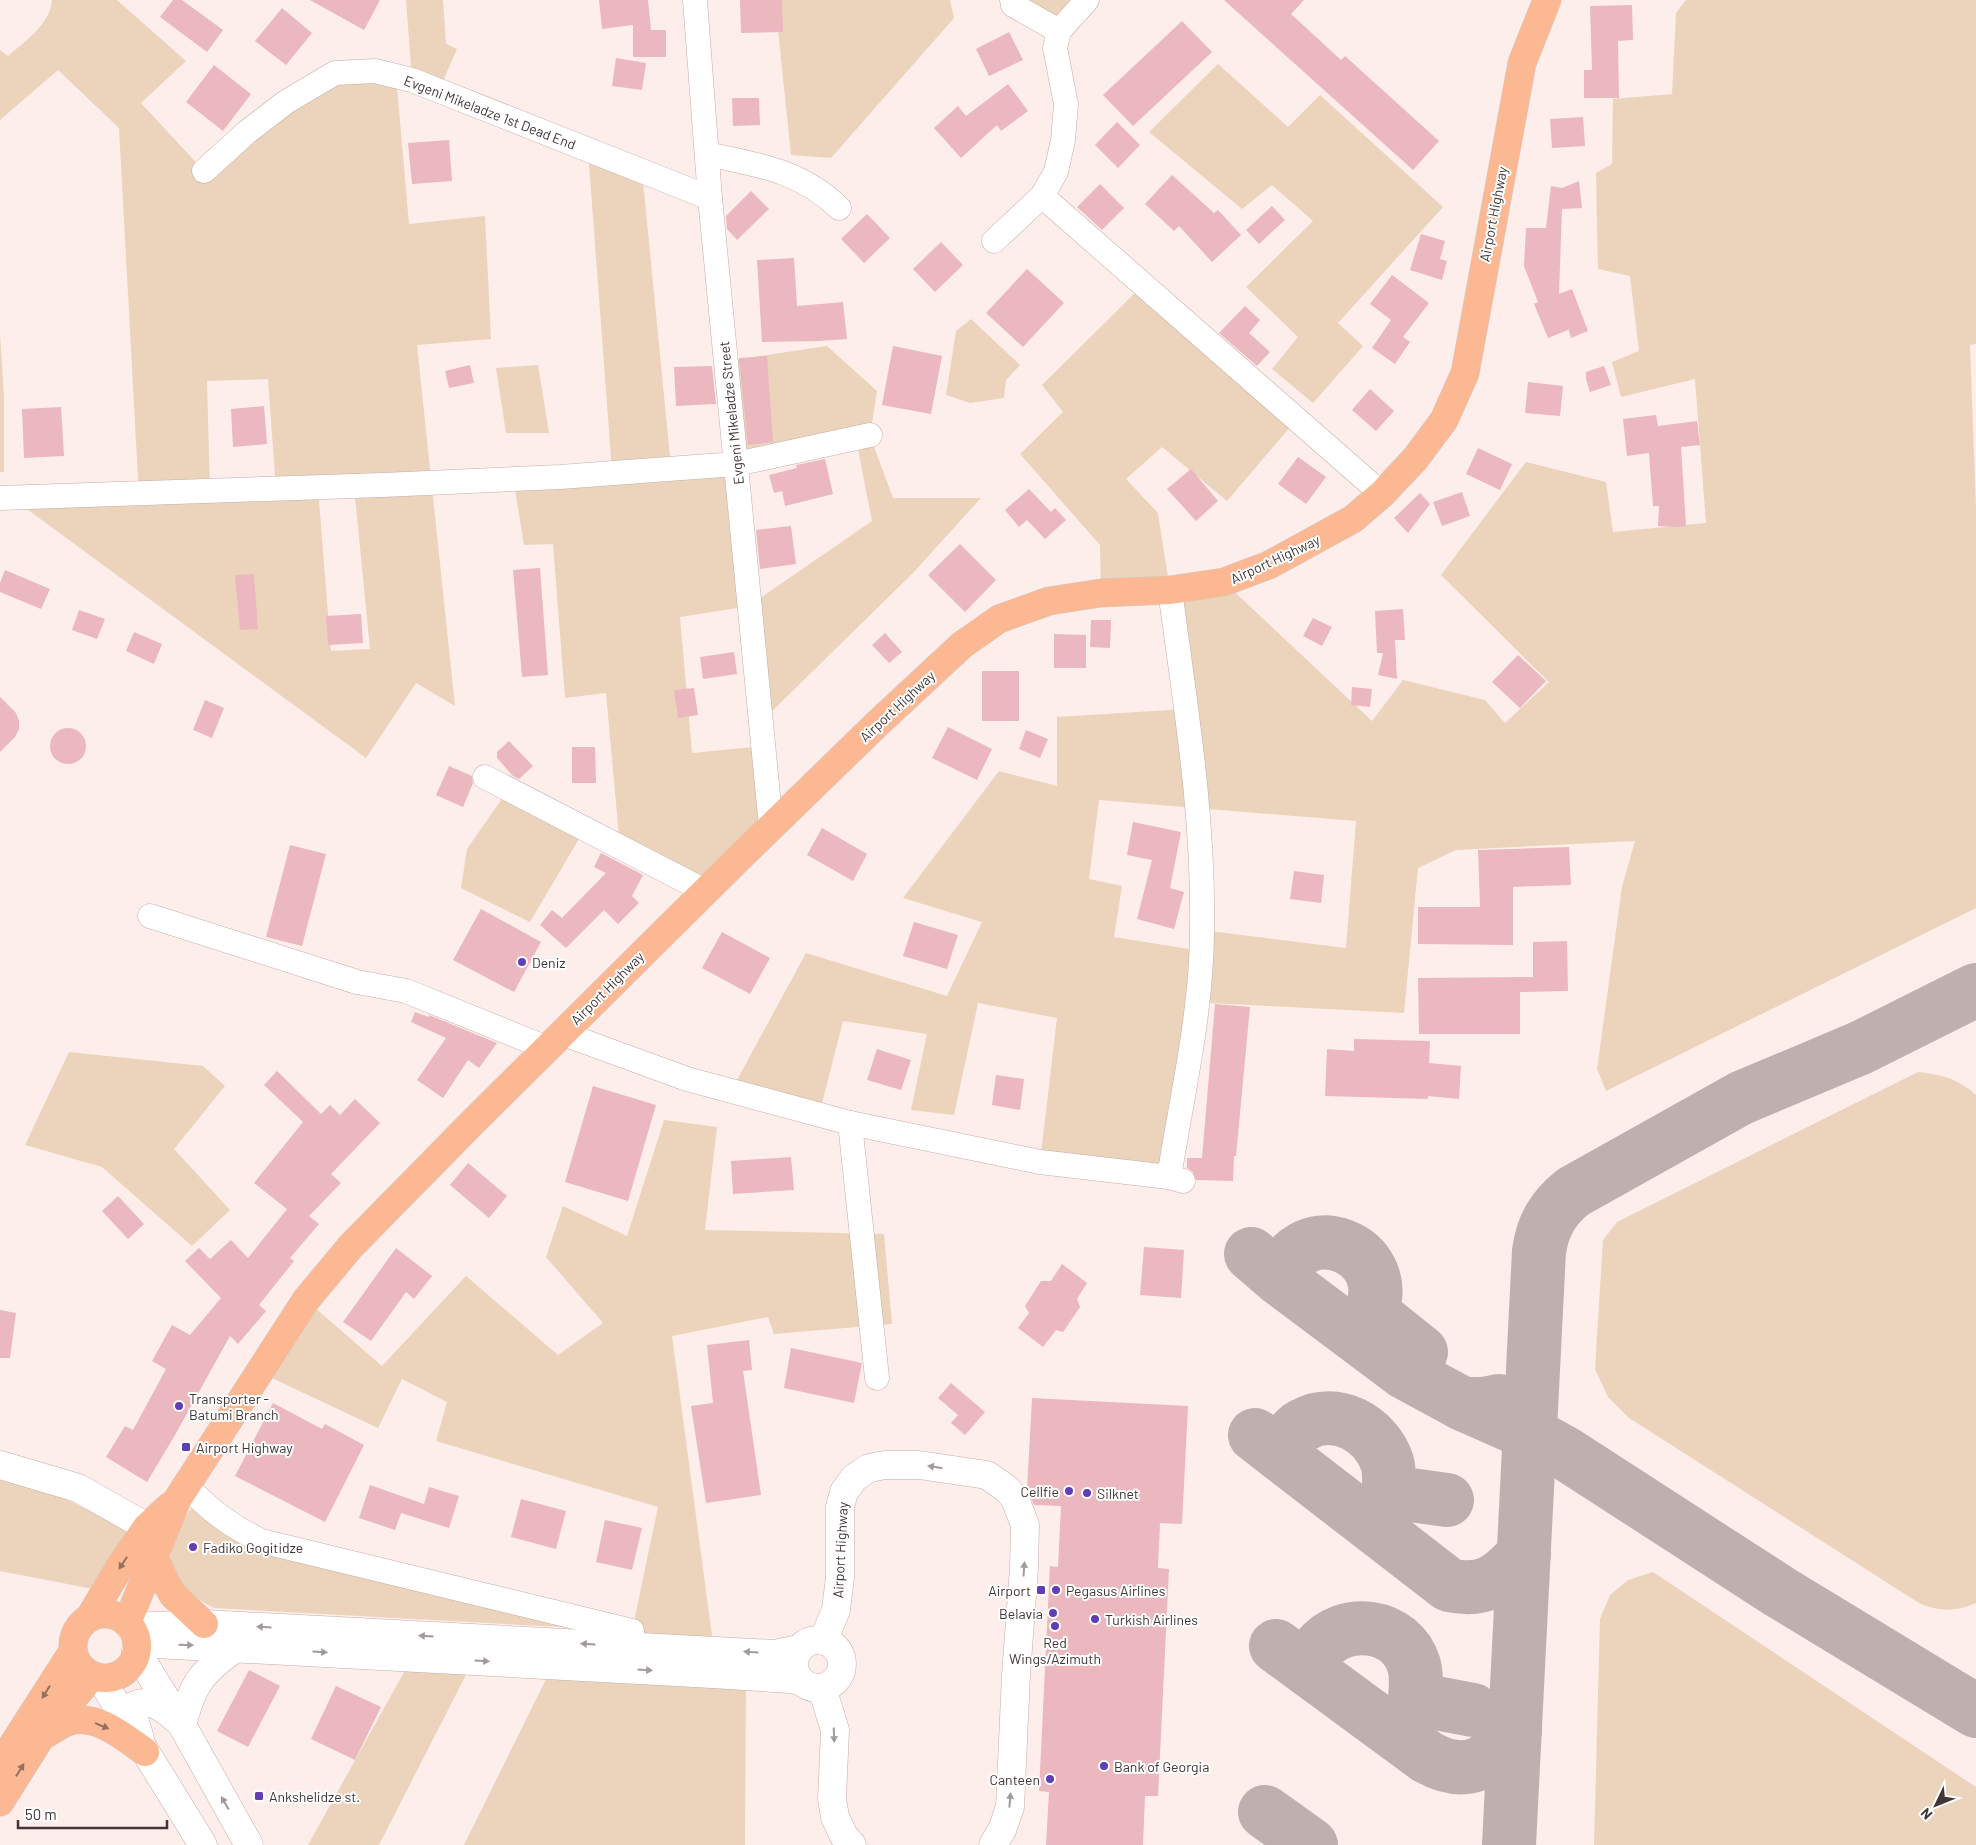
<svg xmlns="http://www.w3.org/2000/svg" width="1976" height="1845" font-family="Barlow,sans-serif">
	<rect width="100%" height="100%" fill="#fdeeeb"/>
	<g fill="#ebd4bb" fill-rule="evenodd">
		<path d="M52 0H117L186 61 141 103 204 171 335 73 396 76 409 224 485 216 491 339 417 345 455 706 416 683 366 758 20 504 139 497 119 128 58 70 0 120V50L8 56C25 41 50 25 52 0ZM268 379 276 490 210 493 207 381ZM354 486 370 649 331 651 318 488Z"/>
		<path d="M406 0H443L446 44 457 49 439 90 412 80Z"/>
		<path d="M775 0H950L954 18 831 158 791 155Z"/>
		<path d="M1012 0H1087L1059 31Z"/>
		<path d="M1686 0H1976V344L1970 345 1976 508V908L1606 1091 1597 1069 1622 887 1635 841 1456 850 1418 868 1404 1013 1210 1003 1197 1004 1169 1177 1040 1162 1057 1018 978 1003 954 1115 911 1110 927 1034 843 1021 819 1115 731 1091 806 953 947 996 982 922 903 898 999 771 1057 786V717L1185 709 1170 591 1101 593 1100 545 1020 454 1063 412 1042 385 1143 285 1297 419 1227 501 1162 447 1126 479 1158 513 1170 590 1224 582 1372 721 1403 680 1485 700 1505 723 1549 682 1441 575 1526 462 1606 482 1613 532 1706 523 1695 379 1621 397 1612 362 1639 351 1630 276 1598 269 1596 173 1612 164 1613 99 1672 94 1676 13ZM1099 800 1356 821 1346 948 1202 930 1201 951 1114 937 1122 886 1089 879Z"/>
		<path d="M1218 64 1288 127 1320 95 1443 207 1338 323 1363 346 1313 403 1272 369 1298 337 1246 287 1313 221 1272 185 1242 209 1149 132Z"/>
		<path d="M588 150 642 171 671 467 736 464 726 361 827 346 877 391 870 436 893 498H981L913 573 761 722 750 606 680 617 692 753 764 746 771 826 705 891 620 847 606 693 565 698 553 544 524 545 513 477 612 471ZM856 439 872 521 750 605 736 464Z"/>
		<path d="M971 319 1020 365 1006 380 1004 398 970 403 946 395 956 331Z"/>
		<path d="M0 333 4 397V472H0Z"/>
		<path d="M538 365 549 433H506L496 368Z"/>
		<path d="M506 793 583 832 530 922 461 888 467 849Z"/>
		<path d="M69 1052 203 1066 225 1086 174 1149 230 1210 192 1246 102 1167 25 1145Z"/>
		<path d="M1918 1072C1940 1074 1959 1079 1976 1095V1603C1956 1612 1939 1612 1919 1603L1629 1418 1608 1397 1595 1369 1603 1240 1617 1222Z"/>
		<path d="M664 1120 717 1127 705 1230 884 1234 892 1324 774 1334 768 1317 672 1336 714 1651 632 1631 214 1608C197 1599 183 1591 174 1573 173 1569 170 1565 170 1562 169 1541 186 1513 199 1499L230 1524 632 1631 658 1507 436 1441 447 1402 402 1379 378 1428 259 1372 306 1300 382 1366 466 1276 558 1355 603 1323 546 1257 563 1206 627 1236Z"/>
		<path d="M0 1478 35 1484 129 1530 93 1589 0 1571Z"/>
		<path d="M1653 1572 1976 1787V1845H1594L1600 1619 1610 1595 1628 1580Z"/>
		<path d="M473 1661 379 1845H308L408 1665Z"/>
		<path d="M553 1665 746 1676 745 1845H464Z"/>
	</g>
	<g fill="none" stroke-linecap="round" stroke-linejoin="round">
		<g stroke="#beb0ae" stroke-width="54">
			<path d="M1251 1254 1280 1279 1404 1372 1463 1404H1484L1499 1401"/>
			<path d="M1280 1279C1301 1210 1397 1249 1371 1312L1421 1352"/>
			<path d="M1463 1404 1531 1434 1565 1453 1780 1592 1976 1711"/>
			<path d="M1255 1435 1449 1585C1484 1593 1501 1580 1524 1554"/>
			<path d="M1281 1455C1286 1443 1292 1431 1303 1425 1336 1406 1376 1429 1387 1462 1390 1472 1389 1482 1389 1492L1447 1500"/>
			<path d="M1276 1646 1427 1757C1466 1779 1492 1764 1515 1730"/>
			<path d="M1309 1670C1311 1663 1313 1655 1318 1649 1344 1616 1401 1623 1414 1665 1417 1676 1416 1688 1415 1699L1473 1710"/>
			<path d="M1265 1812 1311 1845"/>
			<path d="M1509 1845 1539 1251C1543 1225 1553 1208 1573 1192L1741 1098 1860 1048 1976 990"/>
		</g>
	</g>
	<g fill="#ebb8bf">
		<path d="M173 0H182L223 30 207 52 160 17Z"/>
		<path d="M310 0H380L364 30Z"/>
		<path d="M599 0H648L651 30H666V57H633V25L602 29Z"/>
		<path d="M740 0H782L783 32 741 33Z"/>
		<path d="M1224 0H1304L1291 14 1341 60 1345 56 1439 141 1413 170Z"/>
		<path d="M1632 5 1633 40 1618 41 1619 98H1584V70H1592L1590 6Z"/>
		<path d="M282 8 312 33 286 65 255 41Z"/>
		<path d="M1182 21 1212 52 1133 126 1103 95Z"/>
		<path d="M1009 32 1023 60 989 76 976 49Z"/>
		<path d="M616 58 646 63 642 90 612 86Z"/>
		<path d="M214 65 251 94 223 131 186 102Z"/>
		<path d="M1008 84 1028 111 1001 131 997 125 961 158 934 128 958 106 966 116Z"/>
		<path d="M732 98H759L760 125 733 126Z"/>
		<path d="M1583 117 1585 146 1552 148 1550 119Z"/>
		<path d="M1117 122 1140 145 1118 168 1095 145Z"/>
		<path d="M449 140 452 181 412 184 408 143Z"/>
		<path d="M1172 175 1214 213 1218 210 1241 235 1212 262 1179 226 1174 231 1145 204Z"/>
		<path d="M1579 181 1582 208 1562 209 1559 294 1572 289 1588 331 1571 338 1568 328V330L1548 338 1534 304 1538 302 1524 266 1526 228H1546L1551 186 1562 188Z"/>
		<path d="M1100 184 1124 208 1102 230 1077 207Z"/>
		<path d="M751 191 769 209 737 240 727 229 726 216Z"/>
		<path d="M1272 206 1285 220 1259 244 1246 230Z"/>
		<path d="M867 214 890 238 864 263 841 239Z"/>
		<path d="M1421 234 1445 241 1440 259 1447 261 1442 280 1410 270Z"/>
		<path d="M941 242 963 265 935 292 913 269Z"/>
		<path d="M794 258 797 306 843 302 847 339 819 341 762 342 757 260Z"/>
		<path d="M1027 269 1064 303 1023 347 986 313Z"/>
		<path d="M1392 275 1429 303 1403 337 1410 342 1395 364 1372 348 1391 320 1370 304Z"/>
		<path d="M1245 306 1260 320 1249 333 1270 352 1257 366 1219 333Z"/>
		<path d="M893 346 942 356 931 414 882 405Z"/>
		<path d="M767 356 773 442 748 445 739 358Z"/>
		<path d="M470 365 474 383 449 388 445 371Z"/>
		<path d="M712 366 716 404 676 406 674 367Z"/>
		<path d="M1604 366 1611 385 1590 392 1586 379V372Z"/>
		<path d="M1528 382 1563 386 1560 416 1525 413Z"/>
		<path d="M1370 389 1394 411 1376 431 1352 410Z"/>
		<path d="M264 406 267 444 233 447 231 409Z"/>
		<path d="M61 407 64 456 24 458 22 409Z"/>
		<path d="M1656 415 1658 426 1697 421 1700 445 1681 447 1686 526 1675 527 1658 526 1659 506H1653L1649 453 1627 456 1623 419Z"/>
		<path d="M1478 448 1512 464 1500 490 1466 474Z"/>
		<path d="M1298 457 1326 477 1306 504 1278 484Z"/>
		<path d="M825 459 833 494 785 506 782 491 774 493 769 475 797 468 796 465Z"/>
		<path d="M1191 469 1218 501 1196 521 1167 489Z"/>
		<path d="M1029 489 1051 512 1055 508 1066 520 1045 539 1027 520 1019 527 1005 510Z"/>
		<path d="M1462 492 1470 516 1442 526 1433 502Z"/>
		<path d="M1420 493 1430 504 1408 533 1394 518Z"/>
		<path d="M791 526 796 564 760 569 756 530Z"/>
		<path d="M960 544 996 580 965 612 928 575Z"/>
		<path d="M540 568 548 675 522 677 513 570Z"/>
		<path d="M5 570 50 589 41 609 0 592V583Z"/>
		<path d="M254 574 258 629 240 630 235 575Z"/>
		<path d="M1403 609 1405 640H1395L1397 679 1378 675 1383 653H1377L1375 611Z"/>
		<path d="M79 610 105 619 97 639 72 630Z"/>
		<path d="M361 614 363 643 328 645 326 616Z"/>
		<path d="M1313 618 1332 627 1322 646 1303 636Z"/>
		<path d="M1091 620H1111L1110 648 1090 647Z"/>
		<path d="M134 632 162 644 154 664 126 651Z"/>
		<path d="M885 633 902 652 889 663 872 645Z"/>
		<path d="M1054 634 1086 635V668H1054Z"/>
		<path d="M734 652 737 674 703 679 700 657Z"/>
		<path d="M1518 655 1546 681 1520 708 1492 682Z"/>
		<rect x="982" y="671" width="37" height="50"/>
		<path d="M1352 687 1372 689 1370 707 1351 705Z"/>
		<path d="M694 688 698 715 678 718 674 690Z"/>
		<path d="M0 697 16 713 19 721V729L15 737 0 752Z"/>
		<path d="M205 700 224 708 212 738 193 730Z"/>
		<path d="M948 727 992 749 977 780 932 758Z"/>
		<circle cx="68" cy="746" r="18"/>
		<path d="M1026 730 1048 739 1040 758 1019 749Z"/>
		<path d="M509 741 533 766 519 779 513 776 497 758V752Z"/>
		<path d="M572 747H595L596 783H572Z"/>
		<path d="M449 766 472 776 473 783 463 807 436 795Z"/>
		<path d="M1133 822 1181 832 1170 888 1184 892 1174 929 1137 919 1152 860 1127 855Z"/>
		<path d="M822 828 867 854 853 881 807 855Z"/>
		<path d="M290 845 326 854 302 946 266 937Z"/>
		<path d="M1569 847 1571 885 1513 887V945L1418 944V907H1480L1478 850Z"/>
		<path d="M601 853 643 875 632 896 639 903 618 924 604 910 566 948 540 925 552 910 562 918 606 873 594 867Z"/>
		<path d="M1294 871 1324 875 1321 903 1290 899Z"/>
		<path d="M481 909 541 942 514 992 453 960Z"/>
		<path d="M914 922 958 935 947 969 903 956Z"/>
		<path d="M722 932 770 958 750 994 702 968Z"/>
		<path d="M1567 941 1568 991 1520 992V1034H1419L1418 978 1533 977V942Z"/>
		<path d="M1215 1004 1250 1007 1236 1156H1234L1233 1181 1196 1180 1193 1172 1187 1168V1158H1202Z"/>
		<path d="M415 1012 429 1017V1015L497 1043 479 1068 468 1060 443 1098 417 1080 446 1038 411 1022Z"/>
		<path d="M1354 1039 1430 1041 1429 1063 1461 1066 1459 1099 1428 1096V1099L1325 1096 1327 1049 1354 1051Z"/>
		<path d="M877 1049 911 1060 901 1090 867 1080Z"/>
		<path d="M277 1071 321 1114 330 1105 340 1115 355 1099 380 1123 331 1174 341 1183 309 1216 319 1224 290 1258 294 1261 259 1305 266 1311 238 1344 230 1336 175 1435 147 1482 106 1457 125 1426 133 1430 166 1369 152 1361 172 1325 190 1335 221 1298 185 1261 199 1248 210 1259 231 1240 248 1258 287 1209 254 1183 303 1122 264 1085Z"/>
		<path d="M996 1075 1024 1079 1020 1110 992 1105Z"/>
		<path d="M593 1086 656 1105 628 1201 565 1182Z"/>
		<path d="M791 1157 794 1190 733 1194 731 1161Z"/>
		<path d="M468 1163 507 1196 489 1218 450 1185Z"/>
		<path d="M118 1196 144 1224 128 1239 102 1211Z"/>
		<path d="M1144 1247 1184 1250 1181 1298 1140 1295Z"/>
		<path d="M396 1248 432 1276 414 1299 406 1292 371 1341 343 1322Z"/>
		<path d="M1062 1264 1087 1283 1077 1299 1080 1307 1063 1332 1056 1330 1043 1347 1018 1328 1029 1313 1025 1306 1041 1281H1051Z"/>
		<path d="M0 1310 16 1313 10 1358H0Z"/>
		<path d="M749 1340 752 1370 743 1371 761 1495 706 1503 691 1406 713 1403 707 1345Z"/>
		<path d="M791 1348 862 1363 854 1403 784 1388Z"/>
		<path d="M951 1383 985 1412 965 1435 951 1423 958 1415 938 1398Z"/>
		<path d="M1032 1398 1188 1406 1182 1524 1160 1523 1158 1568 1169 1569 1158 1796H1145L1143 1845H1046L1049 1792 1039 1791 1050 1566 1058 1567 1061 1506 1034 1505 1027 1490Z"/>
		<path d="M273 1403 322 1429 325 1424 364 1445 325 1522 235 1476Z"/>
		<path d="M370 1485 424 1504 429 1487 459 1496 449 1528 401 1513 395 1530 359 1518Z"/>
		<path d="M521 1499 566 1511 556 1549 511 1537Z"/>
		<path d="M605 1520 642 1528 632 1570 596 1562Z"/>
		<path d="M249 1670 280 1686 248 1747 217 1731Z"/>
		<path d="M336 1686 381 1707 355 1760 311 1739Z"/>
	</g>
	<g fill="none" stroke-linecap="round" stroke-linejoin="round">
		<g stroke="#c4ada9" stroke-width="25">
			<g id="minor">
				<path d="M695 0 710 198 771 826"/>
				<path d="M1012 0 1013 5 1059 31"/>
				<path d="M707 154C758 165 800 170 839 208"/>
				<path d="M204 171 247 132 286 102 335 73 375 71 412 80 710 198"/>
				<path d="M1042 196 1382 494"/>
				<path d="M994 241 1042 196 1056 172 1063 140 1066 104 1055 48 1059 31 1087 0"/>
				<path d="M0 498 383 485 560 477 736 464 870 435"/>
				<path d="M485 777 705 891"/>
				<path d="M150 916 357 982 406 991 547 1048"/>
				<path d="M561 1033 687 1079 850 1123 1040 1162 1169 1177 1183 1181"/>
				<path d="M850 1123 877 1378"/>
				<path d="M1169 1177C1182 1096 1202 1011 1202 929 1204 815 1185 703 1170 590"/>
				<path d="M186 1485C210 1511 230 1525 261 1541L632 1631"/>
			</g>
		</g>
		<g stroke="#c4ada9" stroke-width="29">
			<g id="tertiary">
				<path d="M0 1465 78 1488 147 1527"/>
				<path d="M130 1627 204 1624 775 1654 799 1649"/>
				<circle cx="818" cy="1664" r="24"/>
				<path d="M823 1641 836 1610 840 1577V1507L844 1492 854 1478 869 1468 885 1465H919L987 1475 1007 1489 1015 1499 1025 1525 1024 1568 1016 1675 1010 1807 1002 1830 993 1845"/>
				<path d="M137 1643 713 1674 790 1679 800 1681"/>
				<path d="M822 1688 835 1730 832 1799 835 1817 844 1836 852 1845"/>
			</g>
		</g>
		<g stroke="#c4ada9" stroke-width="29">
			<g id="secondary">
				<path d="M136 1651 182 1725 249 1845"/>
				<path d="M100 1678 203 1845"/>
				<path d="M182 1725C193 1683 201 1672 237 1647"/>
				<path d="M140 1739 133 1715 135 1705C152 1698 163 1708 176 1719"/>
			</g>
		</g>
		<g stroke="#d1cfcf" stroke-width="29">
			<g id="trunk">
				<path d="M154 1557 166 1583 173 1595 204 1624"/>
				<circle cx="105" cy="1646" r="32"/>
				<path d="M90 1617 121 1565 147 1527 170 1506"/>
				<path d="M127 1623 177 1500 306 1300 351 1246 470 1125 737 860 878 723 962 645 999 619 1049 601 1101 593 1170 590 1224 582 1269 565 1353 519 1382 494 1415 459 1444 420 1465 373 1522 63 1547 0"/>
				<path d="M46 1734C53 1730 60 1725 67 1722 95 1712 124 1737 145 1752"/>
				<path d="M0 1765 73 1651"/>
				<path d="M0 1802 41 1737 92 1676"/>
			</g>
		</g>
		<use href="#minor" stroke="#fff" stroke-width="24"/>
		<use href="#tertiary" stroke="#fff" stroke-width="28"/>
		<use href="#secondary" stroke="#fff" stroke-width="28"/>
		<use href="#trunk" stroke="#fcb892" stroke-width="28"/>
	</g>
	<defs><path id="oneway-solid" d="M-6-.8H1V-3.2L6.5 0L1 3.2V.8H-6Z" transform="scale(1.25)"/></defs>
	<g fill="#a09a9a">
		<use href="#oneway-solid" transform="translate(935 1467) rotate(-171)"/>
		<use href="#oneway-solid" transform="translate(1024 1569) rotate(-86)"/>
		<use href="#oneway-solid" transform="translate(264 1627) rotate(-177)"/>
		<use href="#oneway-solid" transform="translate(426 1636) rotate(-177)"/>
		<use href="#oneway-solid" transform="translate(588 1644) rotate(-177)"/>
		<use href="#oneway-solid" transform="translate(186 1645) rotate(2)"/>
		<use href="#oneway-solid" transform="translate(320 1652) rotate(3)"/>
		<use href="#oneway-solid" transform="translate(751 1652) rotate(-177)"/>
		<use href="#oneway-solid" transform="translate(482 1661) rotate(3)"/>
		<use href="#oneway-solid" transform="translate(645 1670) rotate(3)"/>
		<use href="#oneway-solid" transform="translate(834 1735) rotate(88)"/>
		<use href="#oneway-solid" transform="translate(1010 1800) rotate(-85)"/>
		<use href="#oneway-solid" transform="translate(225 1803) rotate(-120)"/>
	</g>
	<g fill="#95705f">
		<use href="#oneway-solid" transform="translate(123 1563) rotate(123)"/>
		<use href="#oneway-solid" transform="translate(46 1692) rotate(122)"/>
		<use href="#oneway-solid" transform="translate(102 1726) rotate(22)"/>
		<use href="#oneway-solid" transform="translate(20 1770) rotate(-58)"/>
	</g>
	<g fill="#5f3eb6" stroke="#fff" stroke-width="2">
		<circle cx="522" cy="962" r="5"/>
		<circle cx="179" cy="1406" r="5"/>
		<rect x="181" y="1442" width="10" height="10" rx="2.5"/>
		<circle cx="1069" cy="1491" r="5"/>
		<circle cx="1087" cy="1493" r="5"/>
		<circle cx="193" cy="1547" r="5"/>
		<rect x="1036" y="1585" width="10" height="10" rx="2.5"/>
		<circle cx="1056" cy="1590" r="5"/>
		<circle cx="1053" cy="1613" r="5"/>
		<circle cx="1095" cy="1619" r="5"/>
		<circle cx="1055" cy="1626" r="5"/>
		<circle cx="1104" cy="1766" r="5"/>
		<circle cx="1050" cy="1779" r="5"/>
		<rect x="254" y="1791" width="10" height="10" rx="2.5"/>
	</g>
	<g text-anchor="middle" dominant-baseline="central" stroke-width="4" stroke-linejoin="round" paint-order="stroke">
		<g font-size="14" fill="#403635" stroke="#fff">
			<text transform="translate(490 112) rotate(21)">Evgeni Mikeladze 1st Dead End</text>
			<text transform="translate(1493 214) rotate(-79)">Airport Highway</text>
			<text transform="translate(731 413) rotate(-96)">Evgeni Mikeladze Street</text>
			<text transform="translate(1275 559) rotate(-25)">Airport Highway</text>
			<text transform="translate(897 706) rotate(-43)">Airport Highway</text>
			<text transform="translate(607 988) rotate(-45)">Airport Highway</text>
			<text transform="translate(840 1550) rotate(-87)">Airport Highway</text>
		</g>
		<g font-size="14" fill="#403635" stroke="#fff" text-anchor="start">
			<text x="532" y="962">Deniz</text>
			<text x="189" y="1398">Transporter -<tspan x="189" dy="16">Batumi Branch</tspan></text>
			<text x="196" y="1447">Airport Highway</text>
			<text x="1059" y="1491" text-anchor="end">Cellfie</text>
			<text x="1097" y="1493">Silknet</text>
			<text x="203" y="1547">Fadiko Gogitidze</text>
			<text x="1031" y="1590" text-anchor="end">Airport</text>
			<text x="1066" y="1590">Pegasus Airlines</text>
			<text x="1043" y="1613" text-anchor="end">Belavia</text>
			<text x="1105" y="1619">Turkish Airlines</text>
			<text x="1055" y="1642" text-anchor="middle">Red<tspan x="1055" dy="16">Wings/Azimuth</tspan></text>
			<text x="1114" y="1766">Bank of Georgia</text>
			<text x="1040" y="1779" text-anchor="end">Canteen</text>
			<text x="269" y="1796">Ankshelidze st.</text>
		</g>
	</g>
	<g transform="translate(1936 1805) rotate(227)" stroke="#ffffff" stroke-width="4" paint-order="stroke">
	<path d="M0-4L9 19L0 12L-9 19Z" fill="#403635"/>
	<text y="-8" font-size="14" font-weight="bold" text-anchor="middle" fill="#403635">N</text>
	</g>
	<path d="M18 1820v8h149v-8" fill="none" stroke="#403635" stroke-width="2.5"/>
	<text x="25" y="1820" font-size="15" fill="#403635" stroke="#ffffff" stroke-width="4" paint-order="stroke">50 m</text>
</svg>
